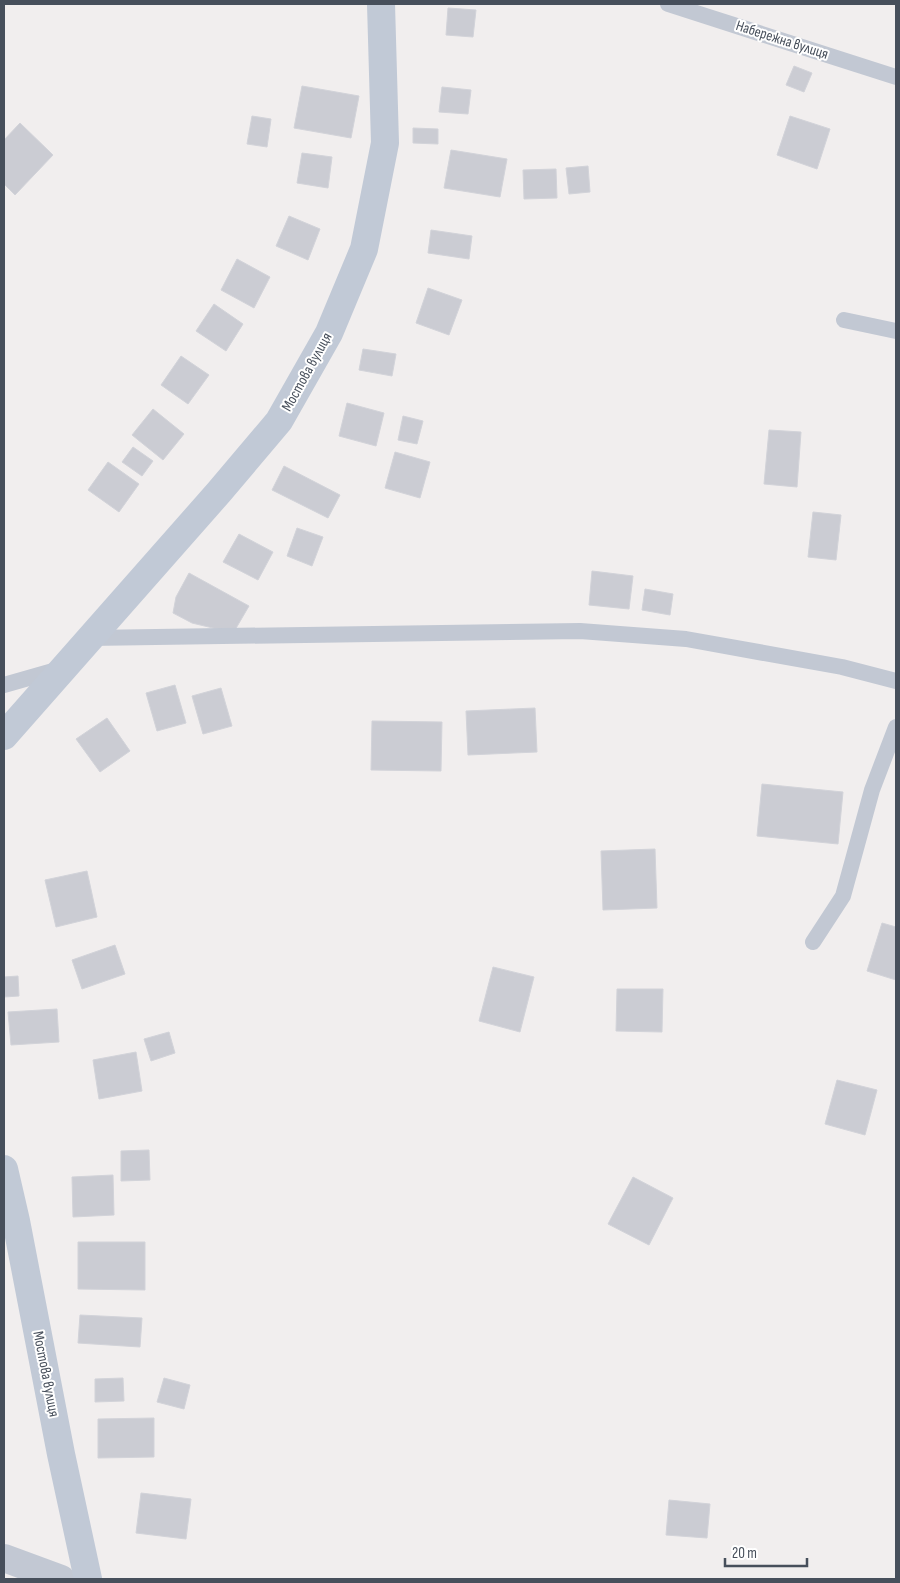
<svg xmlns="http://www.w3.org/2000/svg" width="900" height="1583" font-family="'Sofia Sans Condensed',sans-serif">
	<rect width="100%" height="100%" fill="#f1eeee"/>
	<g fill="#cbccd3" stroke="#d2d3d9">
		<path d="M448 8 476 10 473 37 446 35Z"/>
		<path d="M794 66 812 73 804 92 786 85Z"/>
		<path d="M302 86 359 96 351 138 294 128Z"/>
		<path d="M442 87 471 90 468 114 439 112Z"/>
		<path d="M252 116 271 119 267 147 247 144Z"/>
		<path d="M790 116 830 129 817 169 777 155Z"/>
		<path d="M20 123 53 155 15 195 4 184V140Z"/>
		<path d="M413 128 438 129V144L413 143Z"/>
		<path d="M451 150 507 159 500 197 444 188Z"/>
		<path d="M302 153 332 157 328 188 297 183Z"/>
		<path d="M588 166 590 192 569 194 566 168Z"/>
		<path d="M556 169 557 198 524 199 523 170Z"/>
		<path d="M289 216 320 229 308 260 276 246Z"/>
		<path d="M431 230 472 236 469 259 428 253Z"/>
		<path d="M237 259 270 277 254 308 221 290Z"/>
		<path d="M428 288 462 300 449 335 416 323Z"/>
		<path d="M214 304 243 324 226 351 196 331Z"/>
		<path d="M363 349 396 354 392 376 359 370Z"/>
		<path d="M181 356 209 375 188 404 161 385Z"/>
		<path d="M347 403 384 413 376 446 339 436Z"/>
		<path d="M153 409 184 434 163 460 132 435Z"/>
		<path d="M403 416 423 421 417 444 398 440Z"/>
		<path d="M769 430 801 432 797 487 764 484Z"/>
		<path d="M133 447 153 461 142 476 122 462Z"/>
		<path d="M395 452 430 462 420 498 385 488Z"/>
		<path d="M108 462 139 484 119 512 88 490Z"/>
		<path d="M284 466 340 495 328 518 272 490Z"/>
		<path d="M813 512 841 515 836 560 808 557Z"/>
		<path d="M297 528 323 537 312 566 287 556Z"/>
		<path d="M239 534 273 552 258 580 223 562Z"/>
		<path d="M592 571 633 576 629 609 589 605Z"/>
		<path d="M189 573 249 606 235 630H221L192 623 173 613 176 597Z"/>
		<path d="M645 589 673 594 670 615 642 610Z"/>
		<path d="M175 685 186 723 157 731 146 693Z"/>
		<path d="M221 688 232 726 203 734 192 696Z"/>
		<path d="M535 708 537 752 468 755 466 711Z"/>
		<path d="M107 718 130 751 100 772 76 739Z"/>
		<path d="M372 721 442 722 441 771 371 770Z"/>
		<path d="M762 784 843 792 838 844 757 836Z"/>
		<path d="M655 849 657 908 603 910 601 851Z"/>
		<path d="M87 871 97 917 56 927 45 880Z"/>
		<path d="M882 923 896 927V980L867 971Z"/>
		<path d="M115 945 125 974 82 989 72 960Z"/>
		<path d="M493 967 534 977 520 1032 479 1021Z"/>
		<path d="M18 976 19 996 4 997V977Z"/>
		<path d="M617 989H663L662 1032 616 1031Z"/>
		<path d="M57 1009 59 1042 11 1045 8 1012Z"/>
		<path d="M169 1032 175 1053 151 1061 144 1039Z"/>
		<path d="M136 1052 142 1091 99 1099 93 1060Z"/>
		<path d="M837 1080 877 1090 865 1135 825 1124Z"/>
		<path d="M149 1150 150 1180 121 1181V1151Z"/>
		<path d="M113 1175 114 1215 73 1217 72 1177Z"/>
		<path d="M633 1177 673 1198 649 1245 608 1224Z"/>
		<path d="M78 1242H145V1290L78 1289Z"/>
		<path d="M80 1315 142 1318 140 1347 78 1343Z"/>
		<path d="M123 1378 124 1401 95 1402V1379Z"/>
		<path d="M164 1378 190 1385 184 1409 157 1402Z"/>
		<path d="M154 1418V1457L98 1458V1419Z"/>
		<path d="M141 1493 191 1499 186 1539 136 1533Z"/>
		<path d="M669 1500 710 1504 707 1538 666 1535Z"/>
	</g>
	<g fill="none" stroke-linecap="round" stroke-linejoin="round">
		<g stroke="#c2c8d3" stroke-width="16">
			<path d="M668 4 896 77"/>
			<path d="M844 320 896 331"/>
			<path d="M89 638 580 631 686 639 842 667 896 681"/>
			<path d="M4 685 60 669"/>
			<path d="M813 942 843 896 872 790 896 727"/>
		</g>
		<path stroke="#c2c8d3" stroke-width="28" d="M4 1558 61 1579"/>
		<g stroke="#c1c9d6" stroke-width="28">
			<path d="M4 736 219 492 279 421 329 333 364 249 385 143 381 4"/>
			<path d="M4 1169 16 1221 61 1454 88 1579"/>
		</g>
	</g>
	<g text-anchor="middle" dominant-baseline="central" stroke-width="4" stroke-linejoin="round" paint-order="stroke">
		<g font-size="15" fill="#474f5b" stroke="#fff">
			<text transform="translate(782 40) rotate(18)">Набережна вулиця</text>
			<text transform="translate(307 372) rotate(-61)">Мостова вулиця</text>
			<text transform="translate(46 1374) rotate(79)">Мостова вулиця</text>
		</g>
	</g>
	<rect width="900" height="1583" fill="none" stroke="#474f5b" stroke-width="10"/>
	<path d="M725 1558v8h82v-8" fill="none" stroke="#474f5b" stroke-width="2.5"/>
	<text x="732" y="1558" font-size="15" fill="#474f5b" stroke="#ffffff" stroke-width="4" paint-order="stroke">20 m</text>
</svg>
